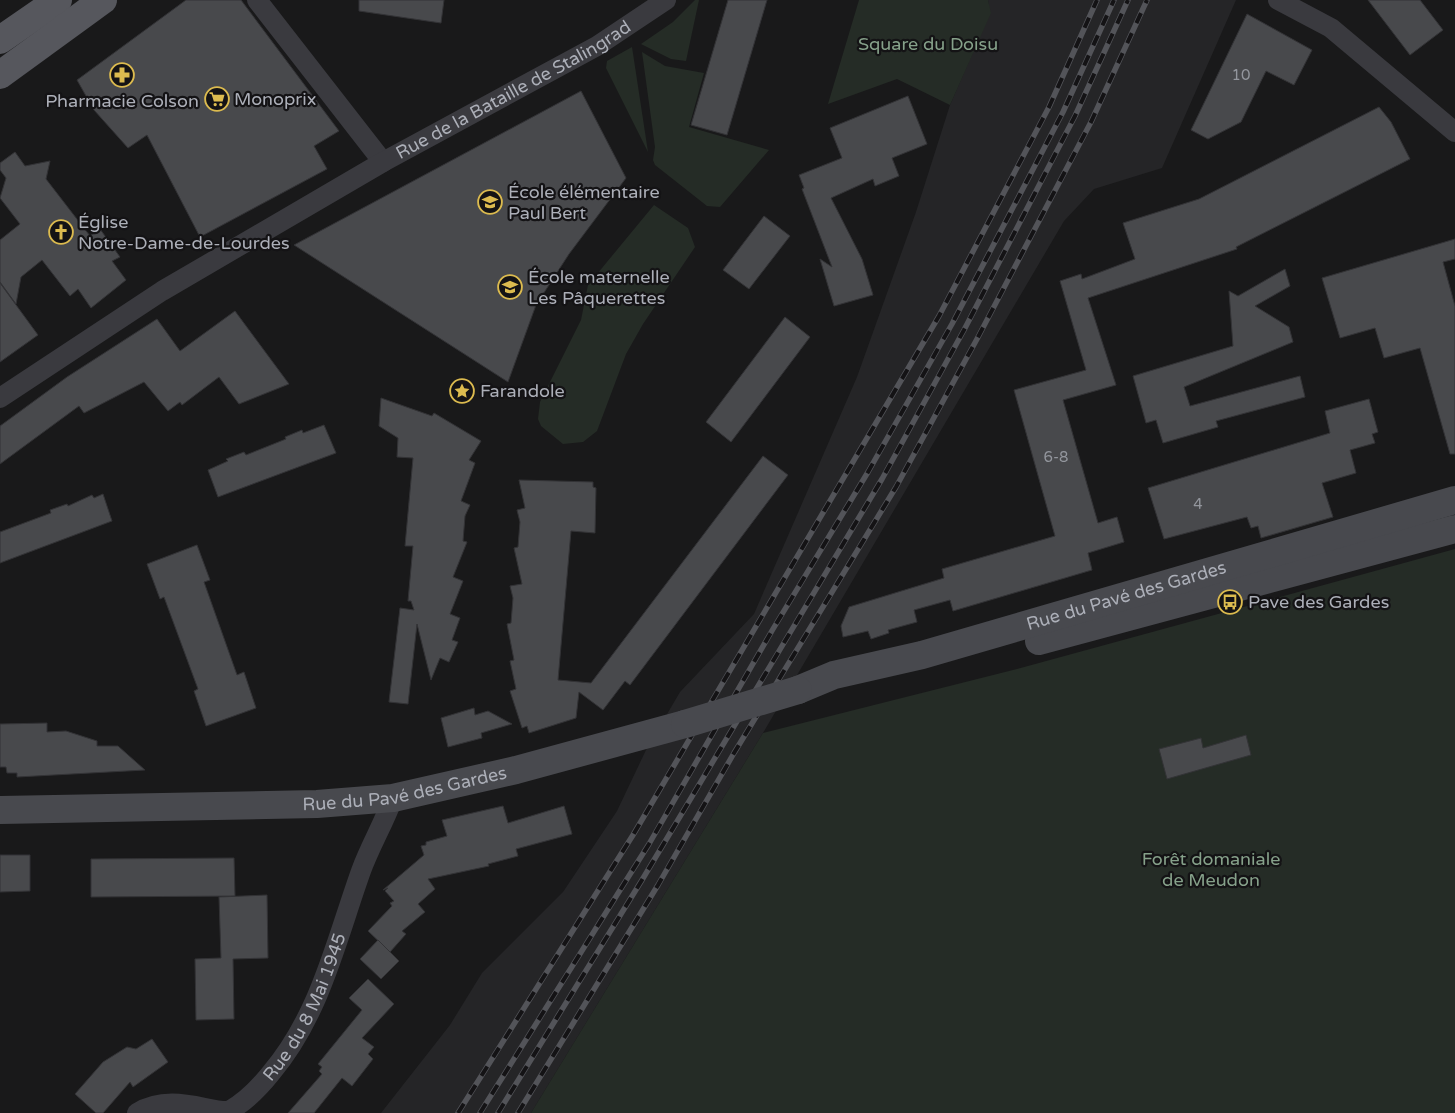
<svg xmlns="http://www.w3.org/2000/svg" width="1455" height="1113" font-family="'Varela Round',sans-serif">
	<rect width="100%" height="100%" fill="#19191a"/>
	<path fill="#252527" d="M988 0H1236L1162 168 1094 189 1064 221 763 733 531 1113H381L450 1025 482 973 563 892 617 811 646 750 680 692 754 614 857 377 916 212 950 105 990 13Z"/>
	<g fill="#252c26">
		<path d="M695 0H699L686 61 671 59 641 44 673 22Z"/>
		<path d="M859 0H988L991 13 950 105 897 79 828 104Z"/>
		<path d="M632 47 648 152 606 68 607 61Z"/>
		<path d="M642 52 665 66 704 73 689 127 769 150 720 207 707 206 655 165 653 160 655 147Z"/>
		<path d="M654 205 688 228 695 247 643 324 626 354 597 431 583 442 563 444 541 426 538 419 540 402 581 320 588 285Z"/>
		<path d="M1455 549V1113H531L763 733 1017 669Z"/>
	</g>
	<g fill="#48494c" stroke="#333336">
		<path d="M186 0H241L339 131 314 146 327 169 200 237 147 135 128 148 94 110 77 80Z"/>
		<path d="M359 0H444L441 23 359 11Z"/>
		<path d="M728 0H767L727 135 691 125Z"/>
		<path d="M1368 0H1420L1443 30 1410 55Z"/>
		<path d="M1247 14 1312 50 1294 85 1266 71 1241 122 1208 139 1191 130Z"/>
		<path d="M581 91 626 178 569 254 536 305 508 382 294 245Z"/>
		<path d="M908 96 927 144 892 158 899 176 875 186 873 179 831 198 862 259 873 295 834 306 820 259 832 267 802 189 804 188 799 175 842 158 830 128Z"/>
		<path d="M1379 107 1391 122 1410 159 1236 247 1237 249 1088 298 1116 385 1063 400 1098 523 1117 517 1124 542 1088 553 1092 570 953 611 950 600 914 610 917 622 888 630 889 633 871 639 868 631 843 637 841 626 849 607 944 578 942 569 1055 536 1014 390 1086 370 1060 281 1081 274 1082 279 1135 259 1123 223 1199 199Z"/>
		<path d="M15 152 25 166 50 161 46 179 90 236 100 229 120 257 112 261 126 280 91 308 78 289 70 296 42 260 21 277 16 304 0 282V240L20 224 0 198 6 178 0 170V163Z"/>
		<path d="M764 216 790 236 749 289 723 270Z"/>
		<path d="M1455 239V259L1443 262 1455 306V454H1450L1420 348 1384 358 1375 328 1340 338 1322 278Z"/>
		<path d="M1285 269 1290 286 1255 306 1289 327 1293 342 1184 387 1190 406 1300 376 1305 397 1216 421 1218 427 1163 443 1156 420 1146 423 1133 376 1233 346 1229 291 1238 296Z"/>
		<path d="M0 283 38 335 0 362Z"/>
		<path d="M235 311 289 384 239 404 219 377 182 405 180 402 168 411 144 382 84 413 79 406 0 464V426L67 377 157 319 180 351Z"/>
		<path d="M785 317 810 337 731 442 706 422Z"/>
		<path d="M381 398 432 416 434 413 481 441 469 460 475 463 461 501 470 505 465 516 463 541 467 542 453 577 463 581 450 614 460 618 452 640 458 642 449 662 440 658 431 680 417 624 408 704 389 702 400 608 414 610 411 601H408L413 546H405L413 458 397 457 398 438 379 426Z"/>
		<path d="M1369 399 1378 432 1372 434 1375 443 1350 450 1356 473 1322 483 1333 517 1261 538 1258 526 1251 528 1247 517 1164 539 1148 488 1330 433 1325 411Z"/>
		<path d="M324 425 336 453 218 497 208 470 228 461 226 459 244 452 246 455 286 439 285 437 302 430 303 433Z"/>
		<path d="M763 456 788 475 630 685 625 681 603 710 579 692 576 718 529 733 527 726 522 728 510 691 516 689 510 661 514 660 507 624 511 623 513 598 510 586 522 584 514 548 518 547 520 522 517 510 525 508 519 480 593 482V487L596 488 595 533 571 531 558 680 591 683Z"/>
		<path d="M103 494 112 521 0 563V532L51 513 50 510 67 504 68 506 92 495 94 498Z"/>
		<path d="M197 545 210 580 204 582 237 675 244 672 256 708 206 726 194 691 198 689 164 597 160 599 147 564Z"/>
		<path d="M474 708 475 715 488 711 512 724 481 733 482 738 448 747 441 718Z"/>
		<path d="M47 723V732L66 731 97 741V746H118L145 770 17 777V773H7L6 767H0V724Z"/>
		<path d="M1246 735 1251 755 1167 779 1159 749 1201 738 1203 748Z"/>
		<path d="M503 806 508 823 564 806 572 834 516 849 518 856 488 864 489 866 428 879 435 889 418 904 425 912 402 931 406 934 390 952 368 931 392 906 390 903 394 901 385 891 388 888 383 890 424 855 421 846 426 845V842L447 836 442 820Z"/>
		<path d="M0 855H30V891L0 892Z"/>
		<path d="M234 858 235 896 91 897V859Z"/>
		<path d="M267 895 268 958 233 959 234 1019 196 1020 195 959 221 958 219 897Z"/>
		<path d="M378 940 399 961 381 979 360 959Z"/>
		<path d="M368 979 394 1004 362 1038 374 1047 368 1054 373 1059 352 1086 342 1078 314 1113H288L322 1074 319 1071 322 1067 318 1064 362 1010 349 998Z"/>
		<path d="M152 1039 168 1062 133 1087 130 1082 103 1113H96L75 1094 103 1062 127 1047 136 1049Z"/>
	</g>
	<g fill="none" stroke-linecap="round" stroke-linejoin="round">
		<g stroke="#3a3a3f" stroke-width="20">
			<path d="M257 0 383 162"/>
			<path d="M1278 0 1331 28 1455 132"/>
			<path id="s1" d="M0 398 162 291 383 162 597 46 666 0"/>
			<path id="s2" d="M137 1113C171 1092 209 1113 229 1111 245 1102 259 1088 271 1073 320 1015 336 941 361 871 370 846 384 823 393 798"/>
		</g>
		<g stroke="#48494e" stroke-width="28">
			<path d="M1039 641 1455 529"/>
			<path id="s3" d="M798 690 834 675 922 655 1455 500"/>
			<path id="s4" d="M0 810 317 804 393 798 516 770 685 724"/>
		</g>
		<g stroke="#56575d" stroke-width="28">
			<path d="M0 40 58 0"/>
			<path d="M0 75 103 0"/>
		</g>
		<g stroke="#535459" stroke-width="5.5">
			<g id="rail">
				<path d="M458 1113 633 835 939 316 1049 107 1097 0"/>
				<path d="M480 1113 649 844 773 629 868 472 952 324 1063 112 1114 0"/>
				<path d="M498 1113 642 880 882 479 964 330 1075 116 1128 0"/>
				<path d="M518 1113 658 885 734 753 896 487 977 339 1091 122 1147 0"/>
			</g>
		</g>
		<use href="#rail" stroke="#141315" stroke-width="4" stroke-dasharray="11" stroke-linecap="butt"/>
		<path stroke="#48494e" stroke-width="28" d="M685 724 798 690"/>
	</g>
	<defs>
		<g id="pharmacy-ring" transform="scale(1.25)"><circle r="9.5" fill="#141315" stroke="#dcbb4f" stroke-width="1.5"/><path d="M-2-6h4v4h4v4h-4v4h-4v-4h-4v-4h4Z" fill="#dcbb4f"/></g>
		<g id="supermarket-ring" transform="scale(1.25)"><circle r="9.5" fill="#141315" stroke="#dcbb4f" stroke-width="1.5"/><path d="M-6-5.5h2.5l.6 2H6L4.5 2H-2.5L-4.4-4H-6ZM-1.5 3.2a1.3 1.3 0 1 0 .1 0ZM3 3.2a1.3 1.3 0 1 0 .1 0Z" fill="#dcbb4f"/></g>
		<g id="school-ring" transform="scale(1.25)"><circle r="9.5" fill="#141315" stroke="#dcbb4f" stroke-width="1.5"/><path d="M0-5L7-2L0 1L-7-2ZM-4 1L0 2.5L4 1V4Q0 6-4 4Z" fill="#dcbb4f"/></g>
		<g id="church-ring" transform="scale(1.25)"><circle r="9.5" fill="#141315" stroke="#dcbb4f" stroke-width="1.5"/><path d="M-1.2-6h2.4v3.5h3.3v2.4h-3.3V6h-2.4V-.1h-3.3v-2.4h3.3Z" fill="#dcbb4f"/></g>
		<g id="sight-ring" transform="scale(1.25)"><circle r="9.5" fill="#141315" stroke="#dcbb4f" stroke-width="1.5"/><path d="M0-6L1.8-2.2L6-1.7L2.9 1.2L3.7 5.4L0 3.3L-3.7 5.4L-2.9 1.2L-6-1.7L-1.8-2.2Z" fill="#dcbb4f"/></g>
		<g id="bus-ring" transform="scale(1.25)"><circle r="9.5" fill="#141315" stroke="#dcbb4f" stroke-width="1.5"/><path d="M-5-6H5V4H4V6H2V4H-2V6H-4V4H-5ZM-3.5-4V0h7V-4ZM-3.5 1.2v1.5H-2V1.2ZM2 1.2v1.5H3.5V1.2Z" fill="#dcbb4f"/></g>
	</defs>
	<g fill-rule="evenodd">
		<use href="#pharmacy-ring" x="122" y="75"/>
		<use href="#supermarket-ring" x="217" y="99"/>
		<use href="#school-ring" x="490" y="202"/>
		<use href="#church-ring" x="61" y="232"/>
		<use href="#school-ring" x="510" y="287"/>
		<use href="#sight-ring" x="462" y="391"/>
		<use href="#bus-ring" x="1230" y="602"/>
	</g>
	<g text-anchor="middle" dominant-baseline="central" stroke-width="4.5" stroke-linejoin="round" paint-order="stroke">
		<g font-size="15" fill="#93969d">
			<text x="1241" y="75">10</text>
			<text x="1056" y="457">6-8</text>
			<text x="1198" y="504">4</text>
		</g>
		<g font-size="18" fill="#86a18a" stroke="#141315">
			<text x="928" y="44">Square du Doisu</text>
			<text x="1211" y="859">Forêt domaniale<tspan x="1211" dy="21">de Meudon</tspan></text>
		</g>
		<g font-size="18" fill="#acafb8" stroke="#141315">
			<text stroke="none"><textPath href="#s1" startOffset="599">Rue de la Bataille de Stalingrad</textPath></text>
			<text stroke="none"><textPath href="#s3" startOffset="342">Rue du Pavé des Gardes</textPath></text>
			<text stroke="none"><textPath href="#s4" startOffset="406">Rue du Pavé des Gardes</textPath></text>
			<text stroke="none"><textPath href="#s2" startOffset="226">Rue du 8 Mai 1945</textPath></text>
		</g>
		<g font-size="18" fill="#acafb8" stroke="#141315" text-anchor="start">
			<text x="234" y="99">Monoprix</text>
			<text x="122" y="101" text-anchor="middle">Pharmacie Colson</text>
			<text x="508" y="192">École élémentaire<tspan x="508" dy="21">Paul Bert</tspan></text>
			<text x="78" y="222">Église<tspan x="78" dy="21">Notre-Dame-de-Lourdes</tspan></text>
			<text x="528" y="277">École maternelle<tspan x="528" dy="21">Les Pâquerettes</tspan></text>
			<text x="480" y="391">Farandole</text>
			<text x="1248" y="602">Pave des Gardes</text>
		</g>
	</g>
</svg>
